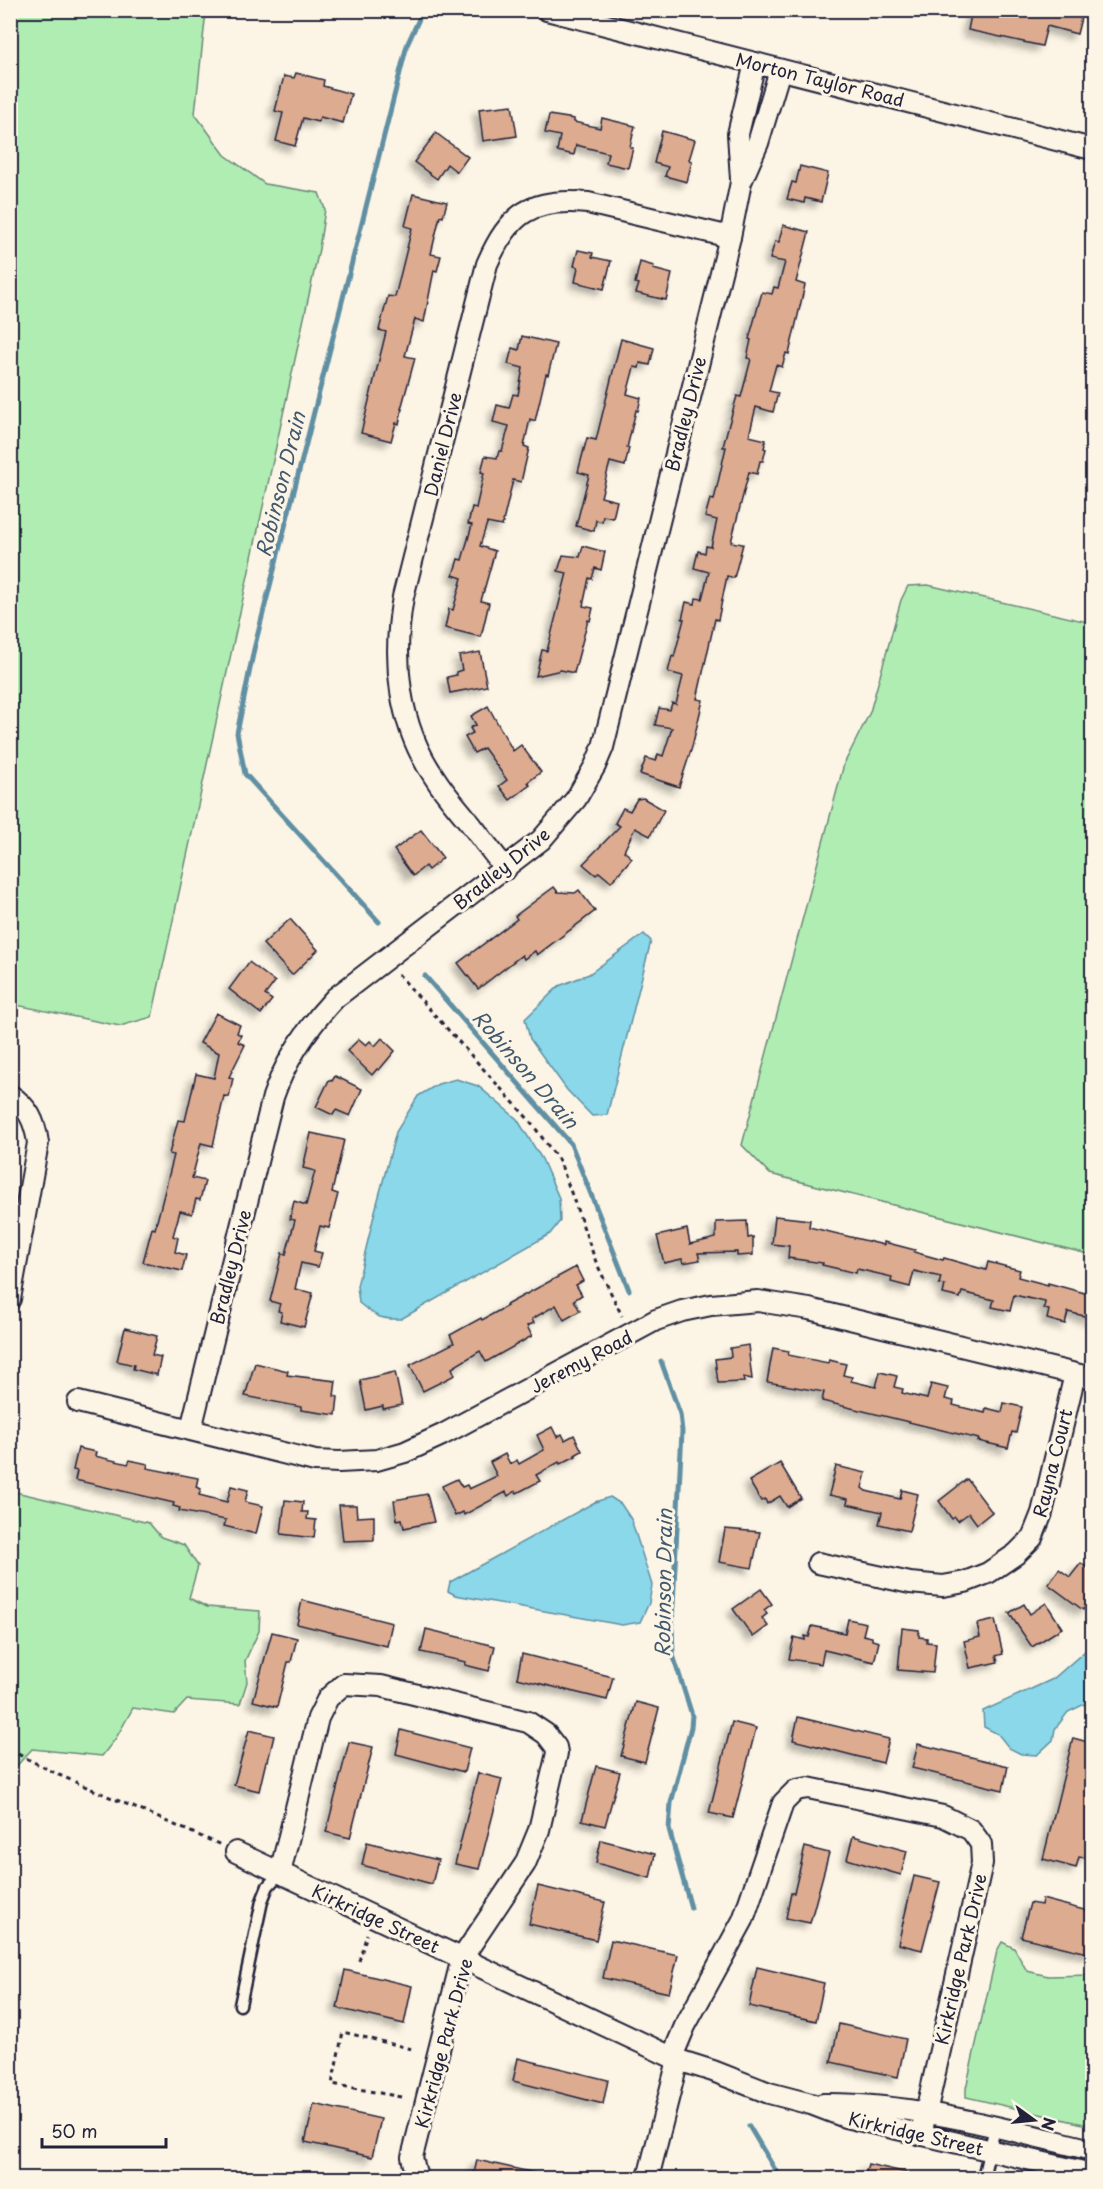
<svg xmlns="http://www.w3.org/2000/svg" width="1103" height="2189" font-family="'Playpen Sans',sans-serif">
	<defs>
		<filter id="shadow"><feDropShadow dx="-5.5" dy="5.5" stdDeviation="3" flood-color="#0004"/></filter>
	</defs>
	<rect width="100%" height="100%" fill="#fcf5e5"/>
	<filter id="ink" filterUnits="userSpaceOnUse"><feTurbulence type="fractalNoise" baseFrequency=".0167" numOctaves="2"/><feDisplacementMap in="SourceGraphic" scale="12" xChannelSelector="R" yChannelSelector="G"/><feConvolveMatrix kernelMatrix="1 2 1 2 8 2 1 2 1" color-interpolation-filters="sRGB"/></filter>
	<g filter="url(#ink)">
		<g fill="#b0edb3" stroke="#698877" stroke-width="1.5">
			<path d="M10 11H206L195 114 225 155 265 184 319 193 325 209 319 249 152 1017 120 1026 11 1004Z"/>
			<path d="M928 585 1092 623V1255L770 1174 742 1145 844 764 870 712 901 600 908 586Z"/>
			<path d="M11 1491 149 1523 161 1537 184 1545 198 1566 189 1598 207 1607 260 1611 259 1631 245 1661 247 1682 240 1704 187 1700 174 1714 133 1708 116 1738 102 1756 32 1749 11 1772Z"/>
			<path d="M1002 1942 1014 1948 1027 1971 1048 1976 1092 1975V2126L966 2097V2088L997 1951Z"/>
		</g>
		<g fill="#8ad8e9" stroke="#608fa3" stroke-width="1.5">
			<path d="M644 934 651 941 607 1115 592 1116 567 1090 530 1039 525 1019 559 986 589 974Z"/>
			<path d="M456 1079 478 1086 517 1119 542 1159 559 1198 560 1221 550 1234 401 1319C380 1320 375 1316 359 1303L357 1286 375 1211 396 1132 418 1096 438 1084Z"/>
			<path d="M610 1497 621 1504 631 1519 652 1585 649 1603 640 1622 622 1625 455 1595 448 1591 450 1582 470 1571 595 1502Z"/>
			<path d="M1092 1645V1687L1085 1704 1068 1712 1055 1729 1053 1740 1037 1755 1021 1754 1009 1748 998 1734 984 1727 983 1711 1053 1679Z"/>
		</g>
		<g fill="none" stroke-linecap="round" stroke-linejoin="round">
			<g stroke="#608fa3" stroke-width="5">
				<path d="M379 922 245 774 237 733 254 649 407 45 419 19V10"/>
				<path d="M425 976 571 1144 629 1290"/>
				<path d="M661 1361 680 1414 682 1431 672 1624 673 1655 692 1715 691 1727 671 1803 669 1829 691 1908"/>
				<path d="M749 2126 780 2178"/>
			</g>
		</g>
		<g fill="#ddab8f" stroke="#22223b" stroke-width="1.5" filter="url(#shadow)">
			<path d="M972 10H1068L1082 14 1077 34 1047 26 1042 46 968 30Z"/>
			<path d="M296 73 324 80 323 86 351 94 343 123 320 117 318 122 303 118 295 146 276 141 283 113 275 111 284 76 294 78Z"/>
			<path d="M512 105 517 136 483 141 479 109Z"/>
			<path d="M549 115 574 119V122L600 128 602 118 635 126 630 147 633 148 628 168 606 163 608 153 576 145 574 155 557 151 560 136 545 133Z"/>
			<path d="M662 131 695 140 689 160 692 161 687 182 665 176 668 167 654 163Z"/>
			<path d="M436 133 468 157 457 172 447 164 437 179 414 162Z"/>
			<path d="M800 166 828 173 821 202 805 198 804 203 787 199 792 182 796 183Z"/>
			<path d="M413 194 447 202 443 217 440 216 431 254 441 256 437 271 434 270 424 322 415 319 405 356 415 358 401 409H402L399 424 396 423 391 441 361 433 386 332 379 330 388 296 395 297 412 228 405 226Z"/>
			<path d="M783 225 809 232 796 282 805 285 789 354 786 353 782 367 776 365 769 391 778 393 773 412 756 407 749 436 766 440 764 448 766 449 763 461H760L757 474 749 472 731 542 743 544 734 578 727 576 718 620 715 619 697 699 703 700 692 747 679 787 640 774 646 758 656 761 658 754 663 756 672 728 655 725 659 708 670 710 672 703 676 704 683 676 668 672 672 656 674 657 684 619H682L686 602 695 604 696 598 702 599 709 572 694 568 698 551 705 553 706 546 711 547 717 520 705 517 710 499 714 500 726 447H723L727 431 737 396 741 397 751 359 747 358 751 340 749 339 762 292 772 294 774 287 778 288 785 262 770 259 775 241 779 242Z"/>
			<path d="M578 250 593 253 592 257 611 261 604 289 575 282 578 267 574 266Z"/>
			<path d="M640 262 654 266 653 269 672 274 666 300 636 293 639 284 635 283Z"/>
			<path d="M522 336 556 344 548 375 546 374 535 421 530 419 524 446 529 448 521 482 513 480 502 526 487 523 480 546 495 551 481 601 489 603 481 637 445 628 449 609 453 610 462 578 453 575 458 559 462 560 472 525 468 524 472 507 476 508 484 473 481 472 485 456 497 458 499 451H502L509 426 493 422 497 405 509 408 513 394 518 395 523 368 508 364 512 348 519 350Z"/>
			<path d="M621 339 654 348 650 365 640 363 639 368 634 367 627 394 641 398 638 411 636 410 627 448H629L625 466 610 462 601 497 617 501 613 518 603 516 602 522 596 520 594 531 576 526 589 475 578 472 587 438 596 440Z"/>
			<path d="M583 546 605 552 601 570 595 568 592 579 589 578 583 606 593 608 590 621 588 620 574 673 561 670 536 676 542 650 547 651 567 573 558 571 563 555 580 557Z"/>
			<path d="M480 652 487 686 450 693 447 677 457 675 456 672 462 670 459 656Z"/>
			<path d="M488 706 513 751 521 745 541 772 528 782 530 785 510 800 499 786 507 780 484 748 474 753 465 737 473 733 470 728 476 725 471 716Z"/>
			<path d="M643 798 664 810 650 836 635 828 624 851 632 858 611 882 599 872 596 875 583 864 620 826 615 823 623 808 630 811 637 799Z"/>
			<path d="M421 830 443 858 428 870 425 866 413 876 394 850Z"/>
			<path d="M554 887 558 892 575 893 579 890 595 911 537 955 535 951 524 959 522 955 478 989 458 963 517 919 515 916Z"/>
			<path d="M290 919 318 950 292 975 263 944Z"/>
			<path d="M249 962 275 982 265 995 272 1000 261 1014 229 989Z"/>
			<path d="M216 1013 240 1025 237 1033 241 1035 238 1042 245 1045 229 1077 233 1078 229 1097 224 1096 213 1146 201 1143 192 1178 205 1181 200 1200 196 1199 192 1214 180 1211 173 1236 178 1238 175 1252 186 1255 182 1271 143 1262 152 1228 155 1229 174 1155 169 1154 178 1120 185 1121 196 1074 214 1078 219 1053 200 1043Z"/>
			<path d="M382 1038 395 1051 379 1070 377 1069 372 1075 347 1051 359 1039 366 1045 370 1041 375 1046Z"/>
			<path d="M335 1076 362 1089 350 1116 336 1110 333 1115 316 1107 329 1080 332 1081Z"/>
			<path d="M311 1133 344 1140 332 1192 338 1194 329 1228 320 1226 314 1251 322 1253 318 1267 301 1263 295 1289 313 1293 304 1327 280 1321 282 1312 278 1311 280 1304 270 1301 282 1253 286 1254 295 1220 290 1219 294 1201 306 1205 315 1171 303 1168Z"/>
			<path d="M775 1216 810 1220 809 1227 884 1245V1242L915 1250 914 1252 943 1260 944 1258 986 1270 988 1262 1020 1270 1018 1277 1048 1285V1283L1092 1295V1318L1068 1312 1065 1324 1047 1319 1049 1310 1044 1309 1045 1302 1014 1295 1010 1311 992 1307 994 1300 962 1292 960 1298 943 1294 945 1285 939 1284 941 1277 914 1271 910 1287 891 1282 892 1277 857 1269 856 1273 822 1265 823 1263 788 1258 789 1246 772 1244Z"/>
			<path d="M747 1221 748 1238 753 1237V1255L737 1256V1252L698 1253 700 1260 683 1263 682 1259 664 1263 657 1236 687 1229 690 1244 716 1238V1222Z"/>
			<path d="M576 1267 583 1281 576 1285 582 1295 574 1300 580 1311 564 1320 556 1305 532 1319 534 1323 527 1326 532 1336 486 1362 480 1351 452 1368 455 1375 423 1391 410 1365 454 1343 450 1335 481 1318 482 1320 507 1306 506 1305Z"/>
			<path d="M125 1328 157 1336 152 1355 161 1357 157 1375 133 1369 134 1365 117 1361Z"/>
			<path d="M748 1345 752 1379 743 1377 744 1382 718 1383 715 1359 731 1357 730 1348Z"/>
			<path d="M773 1348 789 1351 788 1355 828 1363 829 1360 846 1364 843 1375 852 1377 851 1381 876 1387 880 1372 897 1376 894 1387 903 1389 902 1393 927 1399 931 1384 948 1388 945 1399 954 1401 953 1405 985 1413 986 1408 1002 1412 1004 1403 1022 1407 1016 1433 1012 1432 1008 1448 978 1441 979 1439 822 1401 824 1392 767 1382Z"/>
			<path d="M255 1363 288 1371 287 1375 336 1381 334 1396 338 1397 336 1415 301 1410V1407L245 1396Z"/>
			<path d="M395 1372 402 1405 383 1409V1406L366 1410 360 1380Z"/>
			<path d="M552 1427 557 1437 562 1434 565 1440 574 1435 582 1451 575 1455 576 1456 560 1464 559 1462 536 1475 540 1481 517 1493 516 1491 508 1496 506 1492 464 1515 463 1512 455 1516 442 1486 457 1479 462 1487 467 1485 469 1489 497 1476 490 1462 505 1454 510 1464 517 1460 519 1464 544 1450 537 1435Z"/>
			<path d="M78 1448 96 1452 95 1456 128 1464 130 1460 148 1464 147 1468 198 1478 196 1487 201 1489 199 1495 227 1502 231 1486 248 1490 245 1502 263 1506 256 1534 224 1526 226 1520 179 1511 180 1508 173 1506 174 1503 75 1480 77 1471 73 1470Z"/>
			<path d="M780 1463 801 1498 787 1507 780 1496 767 1504 765 1499 761 1501 749 1481Z"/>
			<path d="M836 1466 866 1473 862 1488 866 1491 900 1499 902 1490 918 1494 909 1531 879 1524 882 1512 847 1504 848 1499 829 1495Z"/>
			<path d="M967 1479 992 1512 977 1524 969 1513 958 1521 955 1517 952 1519 939 1501Z"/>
			<path d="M427 1494 434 1522 404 1528 402 1519 397 1520 394 1500Z"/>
			<path d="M285 1500 303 1502 302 1512H308L307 1519 316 1520 314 1538 281 1534Z"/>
			<path d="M339 1505H356L357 1517 374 1516V1540L343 1541Z"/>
			<path d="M725 1529 760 1532 752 1568 719 1562Z"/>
			<path d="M1081 1563 1092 1572V1597L1083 1610 1048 1584 1059 1569 1070 1577Z"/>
			<path d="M761 1589 772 1604 764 1610 767 1614 762 1618 768 1626 753 1637 733 1609Z"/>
			<path d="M302 1600 392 1623 387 1646 297 1624Z"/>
			<path d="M1046 1603 1062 1628 1032 1647 1009 1613 1024 1604 1030 1614Z"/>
			<path d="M848 1619 866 1623 863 1635 872 1637V1640L879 1642 874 1662 824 1650 821 1664 789 1659 794 1637 805 1640V1636L809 1637 812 1626 845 1633Z"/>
			<path d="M995 1620 1003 1654 996 1656 998 1662 970 1668 964 1641 980 1637 977 1624Z"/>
			<path d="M902 1628 919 1630V1637L927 1638V1642L936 1643 933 1673 898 1670Z"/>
			<path d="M426 1629 495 1646 489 1671 465 1665 466 1662 421 1652Z"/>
			<path d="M272 1632 297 1638 291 1662H288L277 1707 253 1701Z"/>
			<path d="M522 1654 613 1677 607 1700 517 1678Z"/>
			<path d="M636 1702 659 1708 645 1762 621 1756Z"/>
			<path d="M798 1717 889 1739 883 1763 793 1740Z"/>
			<path d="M732 1722 756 1728 733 1818 709 1813Z"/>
			<path d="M249 1730 274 1736 268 1761H266L259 1791 234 1785Z"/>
			<path d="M401 1730 470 1748 464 1772 396 1754Z"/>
			<path d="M1073 1738 1092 1743V1829L1085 1858 1079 1857 1076 1868 1043 1859Z"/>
			<path d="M349 1742 373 1747 350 1838 326 1832Z"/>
			<path d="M918 1744 1008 1766 1003 1790 912 1768Z"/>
			<path d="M596 1766 620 1772 605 1826 582 1820Z"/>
			<path d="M478 1773 502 1779 479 1869 455 1864Z"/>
			<path d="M853 1836 907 1851 901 1875 847 1859Z"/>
			<path d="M601 1840 655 1854 650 1878 596 1863Z"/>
			<path d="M367 1842 438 1860 432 1884 362 1865Z"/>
			<path d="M805 1847 829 1853 810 1923 786 1918 791 1893H794Z"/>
			<path d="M914 1876 940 1882 922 1950 898 1944Z"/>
			<path d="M538 1886 605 1902 596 1940 529 1924Z"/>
			<path d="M1042 1899 1092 1912V1954L1021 1937 1030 1903 1041 1905Z"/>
			<path d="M611 1940 678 1955 669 1993 603 1978Z"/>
			<path d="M757 1967 824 1983 816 2021 749 2006Z"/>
			<path d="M345 1970 412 1986 404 2024 337 2008Z"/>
			<path d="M839 2024 906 2039 898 2077 831 2062Z"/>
			<path d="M518 2058 608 2080 603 2104 513 2081Z"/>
			<path d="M314 2104 381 2119 372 2157 305 2142Z"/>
			<path d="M477 2160 535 2173V2178H473Z"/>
			<path d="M868 2164 908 2173 907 2178H864Z"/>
		</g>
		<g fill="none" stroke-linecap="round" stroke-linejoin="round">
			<g stroke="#22223b" stroke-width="15">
				<g id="service">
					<path d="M240 2005 262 1901 268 1886 280 1873"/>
					<path d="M983 2178 995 2127"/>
				</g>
			</g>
			<g stroke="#22223b" stroke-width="24">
				<g id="minor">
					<path d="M547 10 1092 149"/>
					<path d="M741 179 738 134 755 63"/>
					<path d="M506 869C493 854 482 838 469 822 458 808 445 794 435 778 398 725 392 660 403 597L487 264C509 214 531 197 588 203L730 237"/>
					<path d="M10 1095C28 1107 35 1121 38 1143L10 1299"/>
					<path d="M78 1402 315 1461 339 1462 377 1460 405 1452 442 1435 656 1320 682 1311 711 1305 758 1301 809 1309 1092 1378"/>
					<path d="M191 1429 273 1097C286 1059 307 1028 335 998L541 840 576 799 595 766 603 747 611 715 730 237 741 182 758 143 780 70"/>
					<path d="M818 1563 910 1583 943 1586 965 1582 988 1573 1016 1554 1032 1538 1042 1513 1075 1374"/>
					<path d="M236 1852 678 2060 713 2071 769 2093 811 2104 845 2117 1092 2174"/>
					<path d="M280 1873 318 1718 328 1698 344 1684 381 1686 528 1722 546 1734 556 1747 557 1753 539 1830 525 1864 462 1958 412 2157 417 2178"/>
					<path d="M672 2057 685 2026 743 1920 783 1803 796 1790 808 1788 943 1816 971 1830 981 1844 982 1863 921 2135"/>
					<path d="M823 2104C915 2103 1004 2129 1092 2150"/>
					<path d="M648 2178 678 2060"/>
				</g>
			</g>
			<g stroke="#22223b" stroke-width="3" stroke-dasharray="4.5 4.5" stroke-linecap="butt">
				<path d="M398 974 530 1121 560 1162 596 1262 622 1316"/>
				<path d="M10 1750 59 1775 221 1845"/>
				<path d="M359 1961 367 1934"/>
				<path d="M401 2097 332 2084 343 2032 412 2049"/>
			</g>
			<use href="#service" stroke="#fcf5e5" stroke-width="10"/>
			<use href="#minor" stroke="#fcf5e5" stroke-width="20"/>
		</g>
	</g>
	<g text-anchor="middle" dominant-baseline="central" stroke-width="6" stroke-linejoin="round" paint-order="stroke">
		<g font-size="18" fill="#22223b" stroke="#fcf5e5">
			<text transform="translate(820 79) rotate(14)">Morton Taylor Road</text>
			<text transform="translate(685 414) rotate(-76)">Bradley Drive</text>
			<text transform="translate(442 444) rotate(-76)">Daniel Drive</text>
			<text transform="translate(501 868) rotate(-39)">Bradley Drive</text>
			<text transform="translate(230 1267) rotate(-76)">Bradley Drive</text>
			<text transform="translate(581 1361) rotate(-28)">Jeremy Road</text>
			<text transform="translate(1052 1463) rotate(-76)">Rayna Court</text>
			<text transform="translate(376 1918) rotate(25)">Kirkridge Street</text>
			<text transform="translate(960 1959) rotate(-77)">Kirkridge Park Drive</text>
			<text transform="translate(443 2043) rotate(-75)">Kirkridge Park Drive</text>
			<text transform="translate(916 2133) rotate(13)">Kirkridge Street</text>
		</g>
		<g font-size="20" font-style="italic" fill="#41596f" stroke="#fcf5e5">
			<text transform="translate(280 484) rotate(-76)">Robinson Drain</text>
			<text transform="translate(526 1069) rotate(49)">Robinson Drain</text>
			<text transform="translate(663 1583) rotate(-89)">Robinson Drain</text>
		</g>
	</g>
	<rect width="1103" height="2189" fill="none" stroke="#fcf5e5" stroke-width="36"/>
	<rect x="18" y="18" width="1067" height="2153" fill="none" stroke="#22223b" stroke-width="2" filter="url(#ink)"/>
	<g transform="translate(1034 2120) rotate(105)" stroke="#fcf5e5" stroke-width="4.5" paint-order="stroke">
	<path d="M0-4.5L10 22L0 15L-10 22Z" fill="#22223b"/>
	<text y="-9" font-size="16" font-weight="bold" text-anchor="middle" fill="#22223b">N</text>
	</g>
	<path d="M42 2138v9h124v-9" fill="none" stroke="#22223b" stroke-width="3"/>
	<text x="51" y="2138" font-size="18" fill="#22223b" stroke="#fcf5e5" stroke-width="4.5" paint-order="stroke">50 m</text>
</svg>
